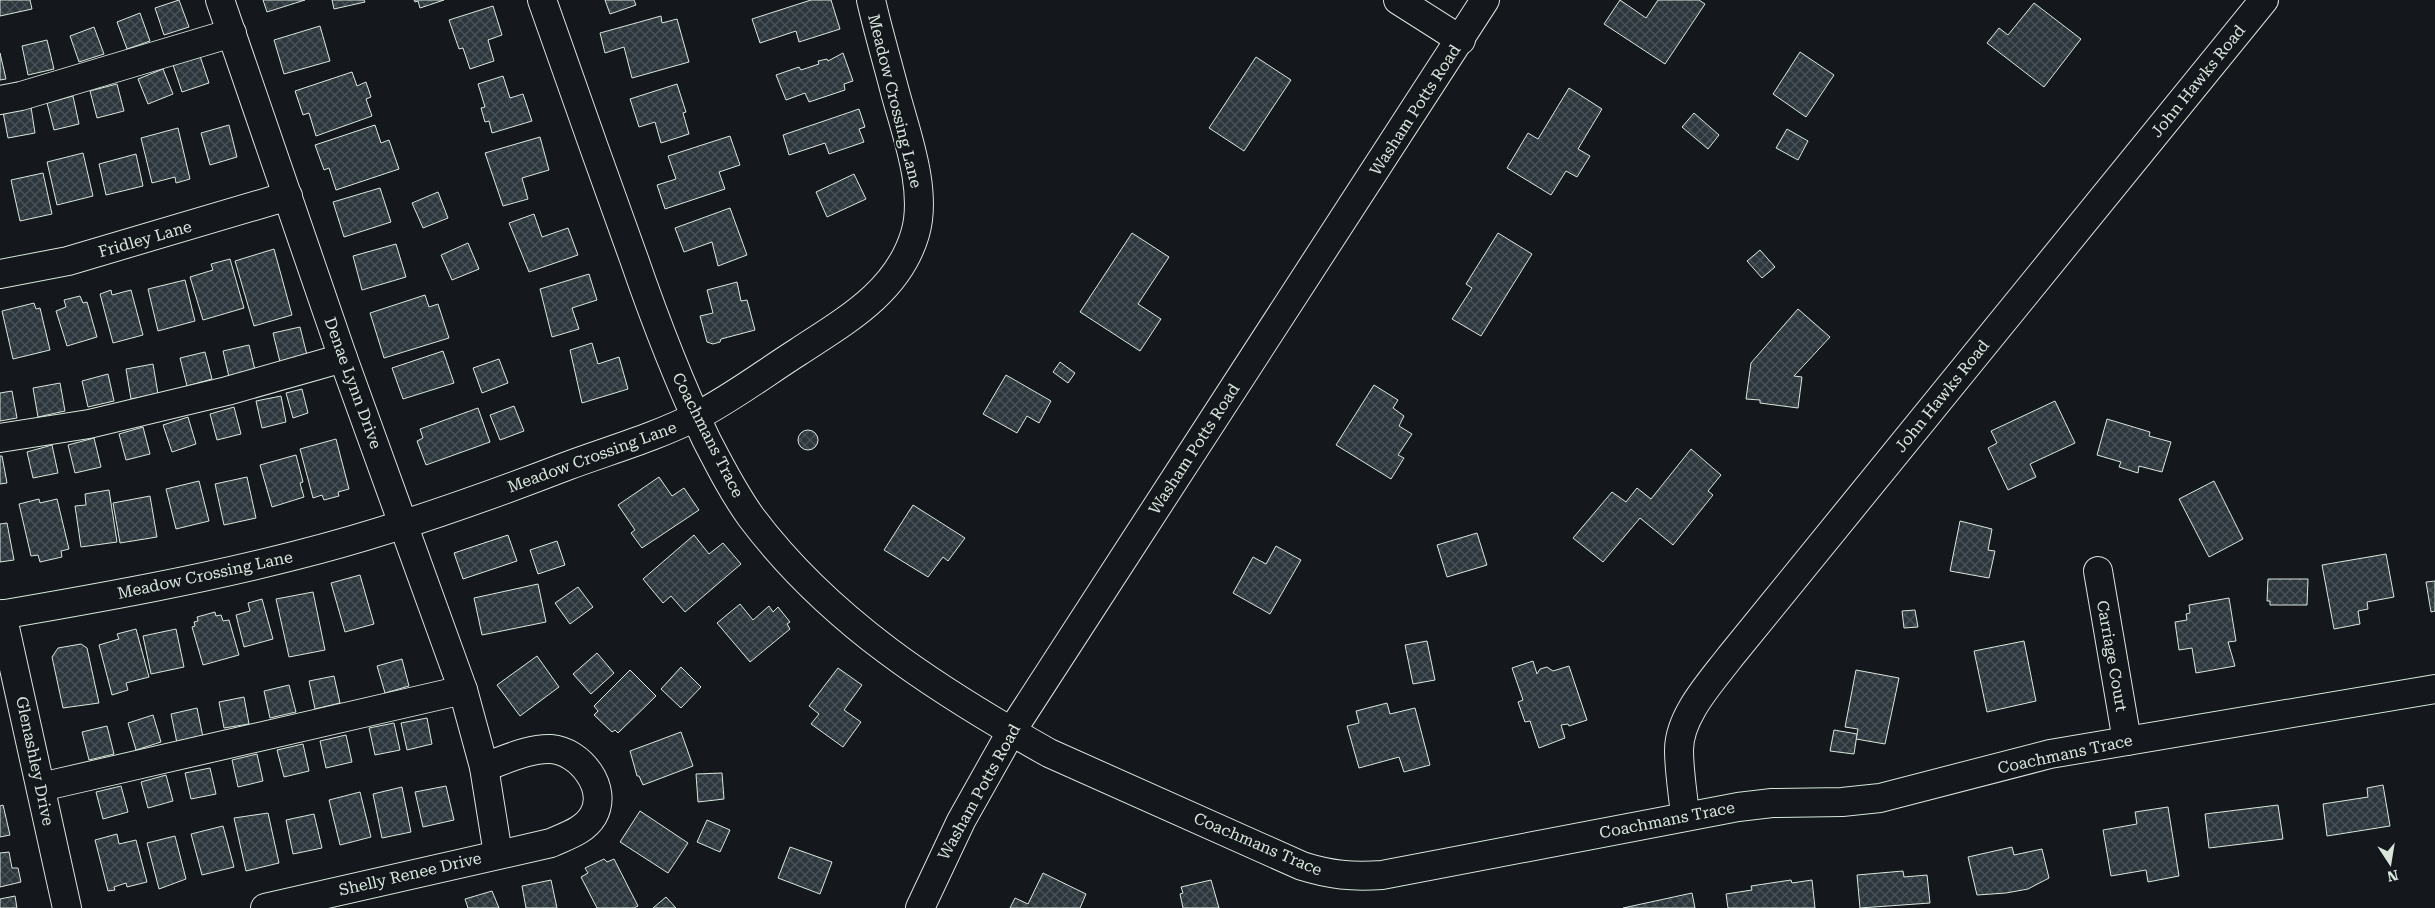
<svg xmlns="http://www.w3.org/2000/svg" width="2435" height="908" font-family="'Roboto Serif',serif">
	<defs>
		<pattern id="building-cross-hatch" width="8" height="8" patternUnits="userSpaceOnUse" patternTransform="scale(1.25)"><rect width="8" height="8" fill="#2c363c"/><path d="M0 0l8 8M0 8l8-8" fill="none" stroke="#4a5358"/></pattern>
	</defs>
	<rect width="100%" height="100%" fill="#14181c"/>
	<g fill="url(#building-cross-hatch)" stroke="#d8e6dc">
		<path d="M0 0H30L32 9 0 16Z"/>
		<path d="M179 0 189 27 164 35 155 8Z"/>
		<path d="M263 0H305L267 12Z"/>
		<path d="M332 0H364L365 2 334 9Z"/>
		<path d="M414 0H444L420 8 418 1 415 2Z"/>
		<path d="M605 0H634L636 5 610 14Z"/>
		<path d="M811 0H831L840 29 799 42 796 31 760 43 752 19Z"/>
		<path d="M1620 0 1646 18 1658 0H1699L1705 4 1665 64 1604 24Z"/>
		<path d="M2034 3 2081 39 2044 87 1987 43 1999 28 2008 35Z"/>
		<path d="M493 6 502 35 488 40 494 61 470 69 463 48 459 49 449 20Z"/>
		<path d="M140 13 150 41 127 49 117 22Z"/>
		<path d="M661 16 662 23 677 19 689 62 632 78 624 47 605 53 600 33Z"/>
		<path d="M320 26 330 61 284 74 274 40Z"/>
		<path d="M94 27 104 54 79 62 70 36Z"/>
		<path d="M47 40 54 69 28 75 22 46Z"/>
		<path d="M1800 52 1834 75 1806 117 1773 94Z"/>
		<path d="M0 53 6 79 0 80Z"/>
		<path d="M843 53 853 81 844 84 845 90 809 102 805 93 786 100 776 75 799 67 801 70 819 64 818 61 827 59 828 61Z"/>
		<path d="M200 56 209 83 182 92 173 65Z"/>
		<path d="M1256 57 1291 80 1244 151 1209 128Z"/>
		<path d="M163 69 173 94 148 104 138 79Z"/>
		<path d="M352 72 357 86 366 82 371 97 366 99 372 116 316 136 309 113 303 115 295 91Z"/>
		<path d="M503 76 510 98 523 94 532 121 492 133 489 121 485 122 481 108 485 107 478 84Z"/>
		<path d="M117 84 124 111 97 118 90 91Z"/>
		<path d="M677 84 686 112 683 113 689 134 661 143 655 122 639 127 630 99Z"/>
		<path d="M1569 88 1602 109 1578 149 1590 156 1577 177 1566 171 1551 195 1507 168 1528 133 1538 139Z"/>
		<path d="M73 96 79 124 54 130 47 103Z"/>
		<path d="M31 107 35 133 8 138 3 112Z"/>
		<path d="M859 109 865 127 859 129 864 142 829 154 825 143 789 155 783 135Z"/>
		<path d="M1694 113 1719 135 1708 149 1682 127Z"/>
		<path d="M229 125 237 157 210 165 201 133Z"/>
		<path d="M375 125 381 143 389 140 399 169 336 190 329 168 324 170 315 145Z"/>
		<path d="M178 128 190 179 176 183 175 177 152 183 141 138Z"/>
		<path d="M1787 129 1808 141 1798 160 1776 148Z"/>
		<path d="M730 136 740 165 719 172 725 189 665 209 657 185 676 179 668 156Z"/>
		<path d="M540 137 549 170 522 178 528 199 503 206 485 153Z"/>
		<path d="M83 153 93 196 57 205 47 162Z"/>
		<path d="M136 154 143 186 106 195 99 164Z"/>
		<path d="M43 173 52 214 20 221 11 180Z"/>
		<path d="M854 174 866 199 827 217 816 192Z"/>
		<path d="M380 188 391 222 344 237 333 202Z"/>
		<path d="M438 192 448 218 423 228 412 203Z"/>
		<path d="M730 208 747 255 718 266 712 242 684 252 675 228Z"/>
		<path d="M534 214 542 237 568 228 578 255 529 272 509 223Z"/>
		<path d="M1132 233 1169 257 1138 304 1161 319 1140 351 1080 312Z"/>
		<path d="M1498 233 1532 254 1481 336 1452 319 1472 288 1466 284Z"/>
		<path d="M468 243 479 269 452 280 441 255Z"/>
		<path d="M396 244 406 277 362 290 353 256Z"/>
		<path d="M274 249 292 315 254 326 235 261Z"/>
		<path d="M1760 250 1775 267 1762 278 1747 261Z"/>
		<path d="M230 259 244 308 203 320 190 277 213 270 211 264Z"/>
		<path d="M589 274 597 300 572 308 579 329 552 337 540 289Z"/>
		<path d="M185 280 195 321 158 331 148 289Z"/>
		<path d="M737 282 741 301 747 300 755 330 721 339 720 342 713 344 707 342 700 316 713 313 707 290Z"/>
		<path d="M111 290 112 295 131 290 143 335 113 343 100 294Z"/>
		<path d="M425 295 429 307 438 304 449 338 384 358 370 313Z"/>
		<path d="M80 296 83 303 87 302 97 337 67 346 56 311 66 307 64 300Z"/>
		<path d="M34 303 36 309 40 308 50 350 13 359 2 311Z"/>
		<path d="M1798 309 1830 337 1794 376 1802 377 1798 408 1760 403V400L1746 399 1751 363Z"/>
		<path d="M300 327 307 355 280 362 273 333Z"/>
		<path d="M592 343 598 364 619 357 628 389 582 403 570 350Z"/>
		<path d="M249 345 255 370 229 377 223 351Z"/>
		<path d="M443 351 454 383 403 399 392 368Z"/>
		<path d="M205 352 212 379 187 386 180 358Z"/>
		<path d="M499 359 508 383 482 393 473 368Z"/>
		<path d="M1060 362 1075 373 1068 383 1053 372Z"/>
		<path d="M153 364 158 394 131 399 126 369Z"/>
		<path d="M108 374 114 401 88 407 82 381Z"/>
		<path d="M1006 375 1051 401 1039 423 1027 416 1017 433 983 414Z"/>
		<path d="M60 383 65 411 38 417 33 388Z"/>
		<path d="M1374 385 1398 400 1393 408 1404 416 1399 426 1412 434 1398 455 1404 458 1391 479 1336 445Z"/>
		<path d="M302 389 308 413 293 418 286 393Z"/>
		<path d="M12 391 17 418 0 421V393Z"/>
		<path d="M281 396 286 422 262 428 256 401Z"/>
		<path d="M2055 401 2075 443 2030 464 2036 477 2008 490 1988 448 1997 443 1991 431Z"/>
		<path d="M514 406 524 431 500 440 490 415Z"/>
		<path d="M234 407 241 434 217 440 210 414Z"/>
		<path d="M478 408 490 442 426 465 417 441 423 438 420 429Z"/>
		<path d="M188 417 196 444 172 452 163 425Z"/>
		<path d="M2107 419 2150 432 2149 436 2171 442 2162 472 2139 466 2138 473 2119 467 2121 462 2097 455Z"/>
		<path d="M143 427 150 454 126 460 119 434Z"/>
		<circle cx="808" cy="440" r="10"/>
		<path d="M94 438 101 467 75 473 68 445Z"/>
		<path d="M336 439 349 489 338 492 339 496 324 500 322 495 313 498 300 449Z"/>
		<path d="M52 445 58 473 33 478 27 452Z"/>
		<path d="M1691 449 1721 475 1708 491 1713 495 1673 545 1640 518 1603 562 1573 538 1612 492 1626 502 1637 488 1651 499Z"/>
		<path d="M296 455 303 482 300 483 304 497 272 507 260 465Z"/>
		<path d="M0 456H2L7 483 0 484Z"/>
		<path d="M247 477 256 518 224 525 215 484Z"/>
		<path d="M659 477 672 496 684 488 699 510 642 548 631 533 635 530 618 505Z"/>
		<path d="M199 481 209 521 176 529 166 489Z"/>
		<path d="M2214 481 2243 539 2209 557 2179 499Z"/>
		<path d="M109 490 117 542 81 547 75 506 86 505 85 494Z"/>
		<path d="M150 496 157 537 120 543 113 503Z"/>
		<path d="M39 499 40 503 57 499 69 549 61 551 62 557 40 562 38 555 31 556 19 504Z"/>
		<path d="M913 505 965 538 948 561 943 557 928 577 884 550Z"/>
		<path d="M1960 521 1992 529 1988 550 1995 551 1989 578 1950 571Z"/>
		<path d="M7 523 14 560 0 562V524Z"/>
		<path d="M1477 533 1487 565 1447 577 1437 545Z"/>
		<path d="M508 535 517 561 463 579 454 553Z"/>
		<path d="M694 535 709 554 723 543 741 564 685 612 671 596 663 603 643 579Z"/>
		<path d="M557 541 565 565 538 574 530 550Z"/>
		<path d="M1276 546 1301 560 1270 614 1233 593 1253 557 1266 564Z"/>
		<path d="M2386 554 2394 597 2367 602 2368 609 2358 611 2360 624 2334 629 2322 565Z"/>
		<path d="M360 575 374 624 345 632 331 583Z"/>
		<path d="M2268 579H2308L2307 605H2270V601H2267Z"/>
		<path d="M2435 581V611L2431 612 2426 582Z"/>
		<path d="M538 584 546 622 482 635 474 598Z"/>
		<path d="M578 587 593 607 570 624 555 603Z"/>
		<path d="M313 592 325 650 289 657 276 599Z"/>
		<path d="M2229 598 2236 641 2228 642 2235 666 2196 673 2192 648 2179 650 2175 622 2187 620 2186 614 2190 613 2189 605Z"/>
		<path d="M262 599 273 639 244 647 236 615 250 611 248 603Z"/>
		<path d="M740 604 753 620 769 606 773 612 778 607 790 622 787 624 790 629 750 662 717 623Z"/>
		<path d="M1915 610 1918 627 1904 628 1902 611Z"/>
		<path d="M215 612 216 616 221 615 223 621 229 620 239 655 203 665 192 627 195 626 194 622 198 621 197 617Z"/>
		<path d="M136 629 149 677 126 683 128 690 112 695 99 645 119 639 117 634Z"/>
		<path d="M176 629 184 667 151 674 143 636Z"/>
		<path d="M1427 641 1435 680 1413 684 1405 645Z"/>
		<path d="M2024 641 2036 701 1987 712 1974 651Z"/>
		<path d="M81 644 87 648 99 703 63 708 52 657 58 648Z"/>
		<path d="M597 653 614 673 591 694 573 674Z"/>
		<path d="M537 656 559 687 520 716 497 685Z"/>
		<path d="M402 659 409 686 385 693 377 666Z"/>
		<path d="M1533 661 1537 674 1540 669 1547 667 1553 671 1569 666 1587 720 1569 726 1568 724 1561 725 1565 738 1539 748 1530 721 1525 722 1518 702 1523 700 1512 668Z"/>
		<path d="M681 667 701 687 681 708 661 689Z"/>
		<path d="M838 668 862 685 844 710 861 722 843 747 811 724 819 714 809 706Z"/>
		<path d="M630 670 656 696 618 733 615 730 612 732 594 715 598 711 594 706Z"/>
		<path d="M1856 670 1899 678 1885 744 1856 739 1858 729 1845 727Z"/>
		<path d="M334 676 340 703 315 709 309 681Z"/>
		<path d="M289 685 296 712 270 718 264 691Z"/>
		<path d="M244 697 249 724 224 728 219 702Z"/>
		<path d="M1387 703 1390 714 1415 708 1430 765 1404 772 1399 757 1359 768 1347 726 1359 723 1356 711Z"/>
		<path d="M197 708 203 737 177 743 171 714Z"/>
		<path d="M153 715 161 742 136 750 128 723Z"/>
		<path d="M427 718 432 744 407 750 401 723Z"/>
		<path d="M394 723 400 750 375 755 369 728Z"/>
		<path d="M107 726 114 754 89 760 82 732Z"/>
		<path d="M1834 730 1857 734 1854 754 1830 751Z"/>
		<path d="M681 732 693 766 643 785 639 776H637L630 751Z"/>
		<path d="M346 735 352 762 326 768 320 741Z"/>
		<path d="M303 744 309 771 284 777 277 750Z"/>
		<path d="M257 754 263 781 238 787 232 760Z"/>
		<path d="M210 768 216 794 191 799 185 773Z"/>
		<path d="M722 773 724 799 698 802 696 774Z"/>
		<path d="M166 775 173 801 148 808 141 782Z"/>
		<path d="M2383 785 2390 826 2327 836 2323 804 2368 797 2367 788Z"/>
		<path d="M121 786 128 812 103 819 96 792Z"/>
		<path d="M446 786 454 820 423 827 415 792Z"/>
		<path d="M402 787 411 832 382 838 373 794Z"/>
		<path d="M360 792 371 837 340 845 329 800Z"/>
		<path d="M3 805 10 835 0 837V806Z"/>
		<path d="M2278 805 2283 839 2209 848 2205 814Z"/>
		<path d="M2168 807 2179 876 2148 882 2146 870 2111 876 2103 830 2137 824 2135 812Z"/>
		<path d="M640 811 688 843 668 873 620 842Z"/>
		<path d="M268 813 279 863 246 871 234 818Z"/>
		<path d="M314 814 322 848 293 854 286 820Z"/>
		<path d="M707 820 730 830 720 852 697 842Z"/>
		<path d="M223 826 234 867 202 875 191 834Z"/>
		<path d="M117 834 119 844 136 840 147 882 127 887 126 883 114 887 115 890 108 891 95 840Z"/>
		<path d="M175 836 186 879 159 889 147 843Z"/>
		<path d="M790 847 832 862 820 894 778 878Z"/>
		<path d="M2012 847 2014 855 2042 849 2049 878 2028 889 2006 893 1977 895 1968 857Z"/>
		<path d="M9 852 12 868H18L21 882 0 887V853Z"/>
		<path d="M604 859 607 862 614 859 638 906 634 908H597L581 877 588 873 585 868Z"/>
		<path d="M1903 871 1904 877 1927 875 1930 903 1860 908 1857 875Z"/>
		<path d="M1043 873 1086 894 1080 908H1010L1015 898 1028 904Z"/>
		<path d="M551 880 557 908H526L522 886Z"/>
		<path d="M1211 880 1219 908H1183L1180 894 1183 893 1181 887Z"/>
		<path d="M1791 880 1792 883 1812 880 1815 908H1728L1726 894 1752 890 1751 886Z"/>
		<path d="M492 891 499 908H468L465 899Z"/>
		<path d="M1692 893 1695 908H1623Z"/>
		<path d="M15 896 17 908H0V899Z"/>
		<path d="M666 897 676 908H653Z"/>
	</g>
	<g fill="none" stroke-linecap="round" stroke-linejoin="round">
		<g stroke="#d8e6dc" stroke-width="30">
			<g id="minor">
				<path d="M220 0 343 358 463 690 484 767 498 854"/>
				<path d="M542 0C572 86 603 173 634 259 655 320 678 380 706 439 720 466 733 492 751 517 829 621 937 690 1049 753L1302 866C1331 875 1351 877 1382 875L1738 807 1772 803 1842 802 1880 798 2050 754 2435 689"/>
				<path d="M1398 0 1461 40"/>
				<path d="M0 100 21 96 232 33"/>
				<path d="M0 274 68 261 288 196"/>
				<path d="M0 438 89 424 227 391 343 358"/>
				<path d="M2098 571 2127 741"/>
				<path d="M2 614 67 908"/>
				<path d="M0 615C99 598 200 580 297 555 389 532 479 500 567 466 610 450 656 437 697 416 732 398 765 373 798 352 845 321 898 292 915 234 928 191 906 133 895 92 887 61 878 31 871 0"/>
				<path d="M41 787 463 690"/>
				<path d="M1685 815C1683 794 1679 771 1679 750 1679 716 1711 682 1730 657L2264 0"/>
				<path d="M265 908 551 843C566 836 584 831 593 816 609 788 580 751 551 749 529 748 505 760 484 767"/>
				<path d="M920 908 961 821 1011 732 1485 0"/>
			</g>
		</g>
		<use href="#minor" stroke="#14181c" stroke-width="28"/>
	</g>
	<g text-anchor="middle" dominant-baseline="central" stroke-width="4" stroke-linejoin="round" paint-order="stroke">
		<g font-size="16" fill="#d8e6dc" stroke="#14181c">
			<text transform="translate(2198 81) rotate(-51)">John Hawks Road</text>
			<text transform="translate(895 101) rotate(76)">Meadow Crossing Lane</text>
			<text transform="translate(1415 110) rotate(-57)">Washam Potts Road</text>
			<text transform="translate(145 239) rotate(-16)">Fridley Lane</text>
			<text transform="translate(353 383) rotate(70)">Denae Lynn Drive</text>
			<text transform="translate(1942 396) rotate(-51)">John Hawks Road</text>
			<text transform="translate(708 435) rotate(63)">Coachmans Trace</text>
			<text transform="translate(1194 449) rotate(-57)">Washam Potts Road</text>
			<text transform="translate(592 457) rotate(-20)">Meadow Crossing Lane</text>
			<text transform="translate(205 575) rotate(-12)">Meadow Crossing Lane</text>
			<text transform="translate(2112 656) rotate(80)">Carriage Court</text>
			<text transform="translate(2065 754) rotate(-12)">Coachmans Trace</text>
			<text transform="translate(35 761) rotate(78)">Glenashley Drive</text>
			<text transform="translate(979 792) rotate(-61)">Washam Potts Road</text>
			<text transform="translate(1667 820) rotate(-11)">Coachmans Trace</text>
			<text transform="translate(1258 844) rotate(23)">Coachmans Trace</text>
			<text transform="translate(410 874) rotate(-13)">Shelly Renee Drive</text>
		</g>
	</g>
	<g transform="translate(2390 863) rotate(168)" stroke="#14181c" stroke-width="4" paint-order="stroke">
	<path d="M0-4L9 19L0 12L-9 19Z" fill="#d8e6dc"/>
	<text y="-8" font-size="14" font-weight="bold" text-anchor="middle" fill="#d8e6dc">N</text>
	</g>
</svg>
